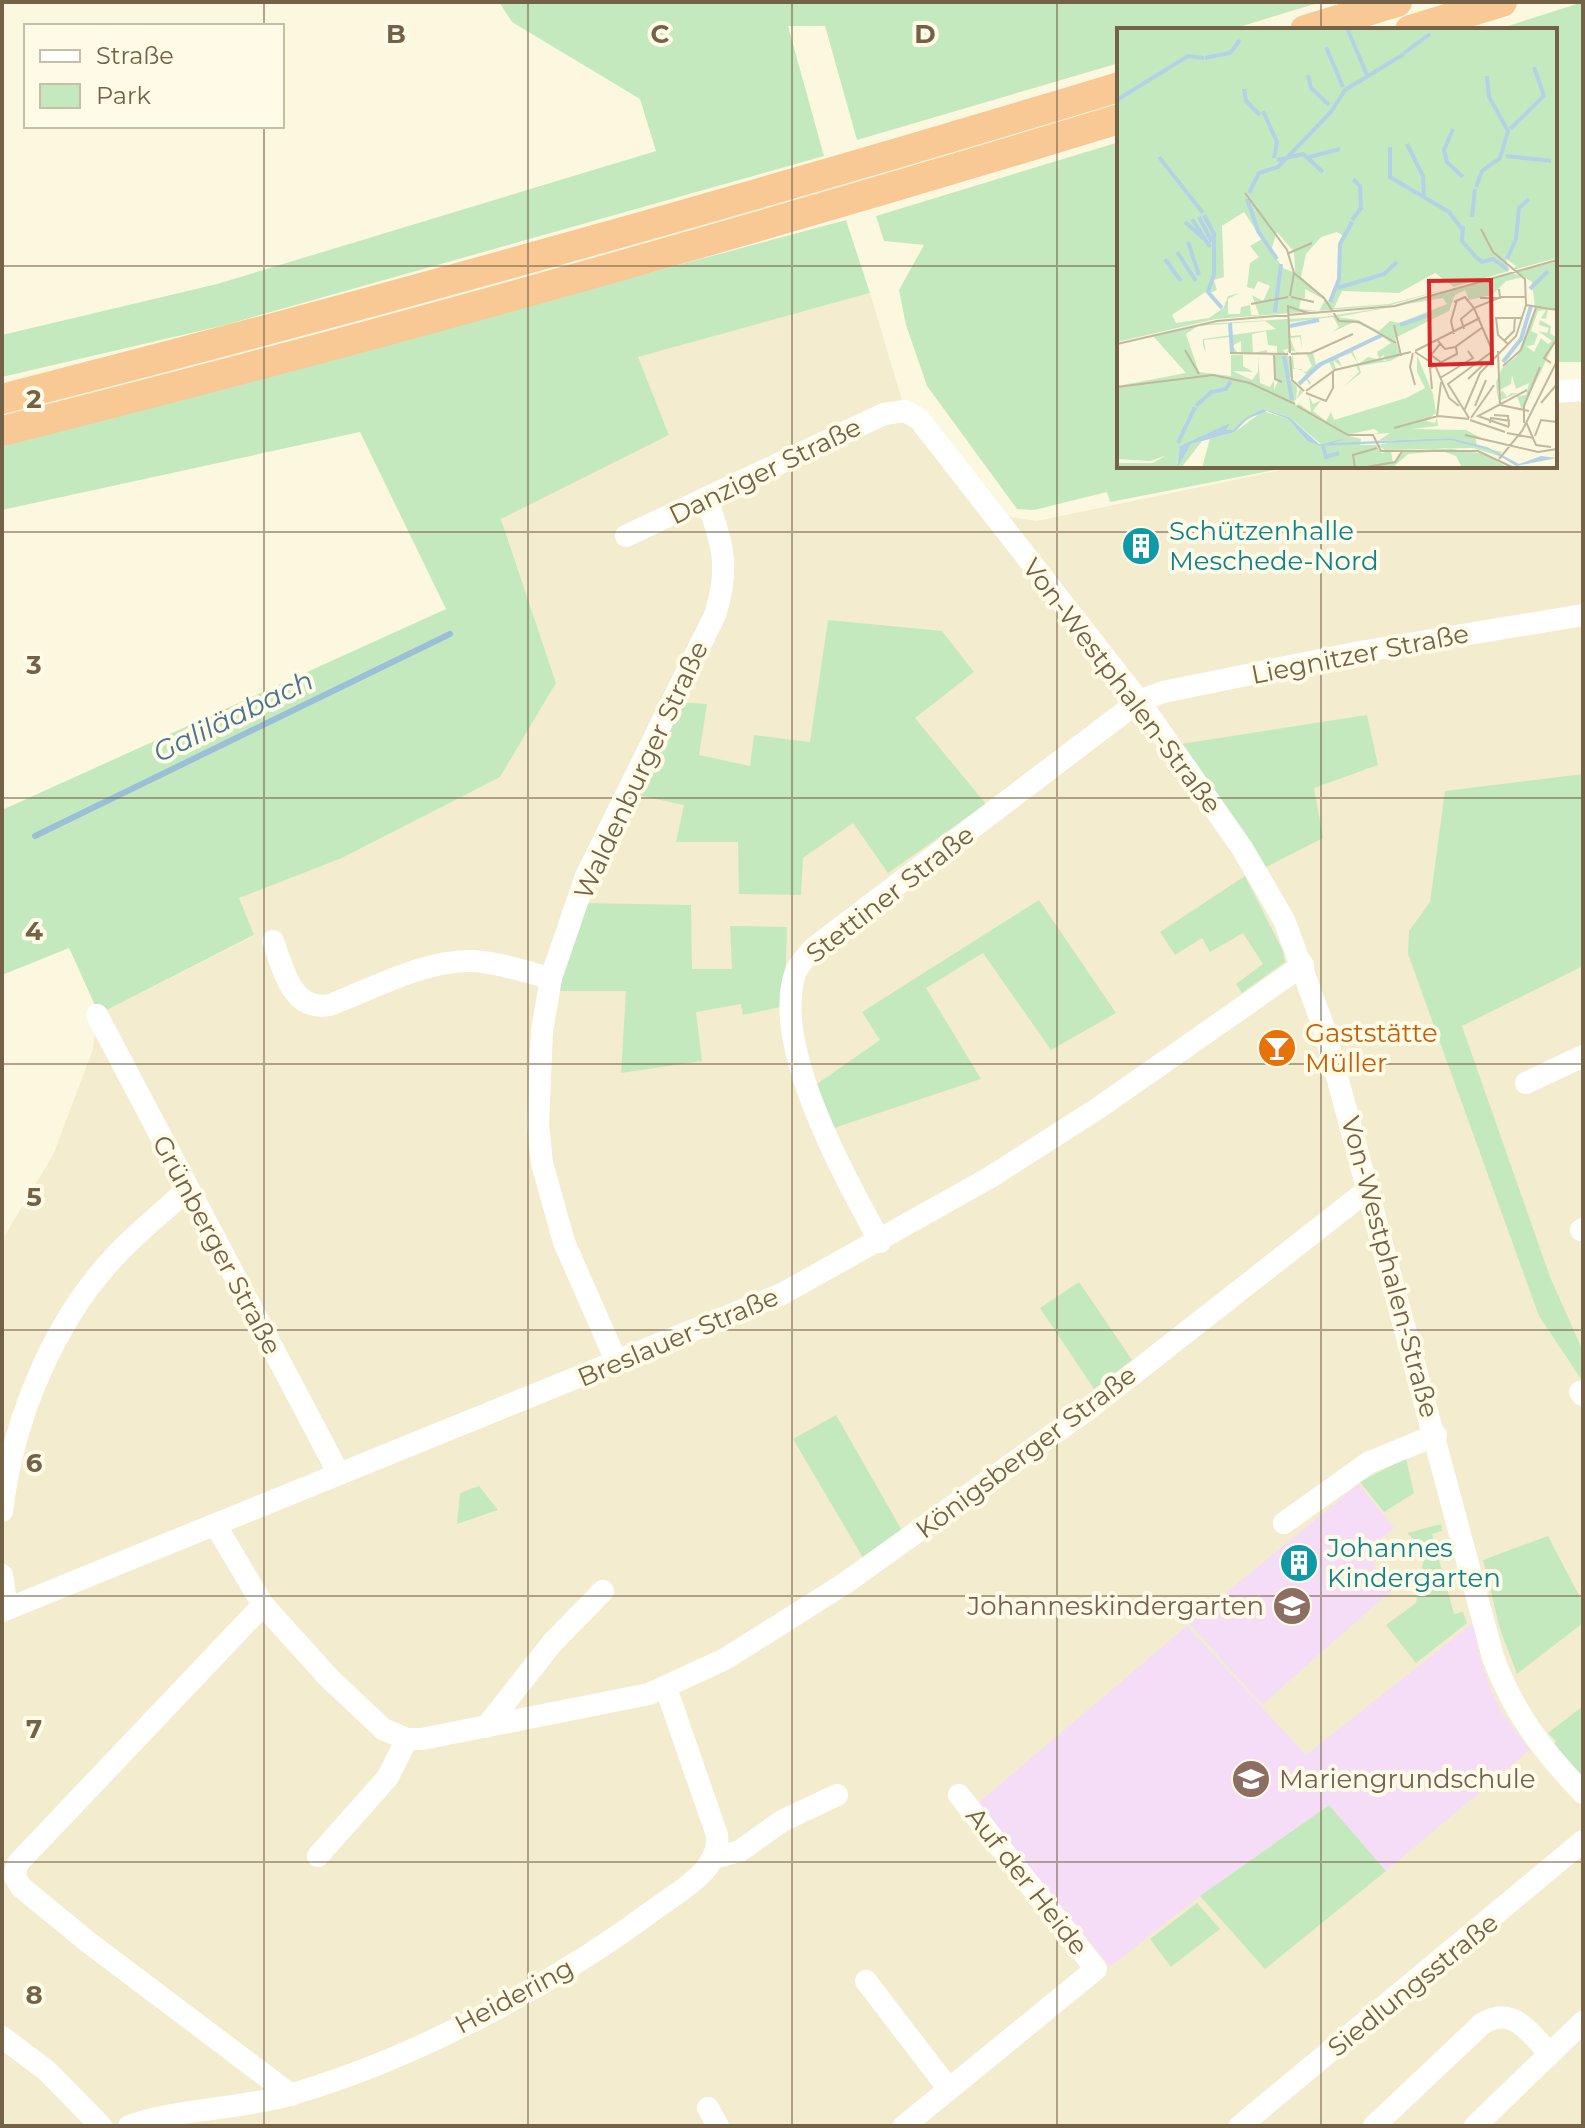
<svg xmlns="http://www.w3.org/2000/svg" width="1585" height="2128" font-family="Montserrat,sans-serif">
	<rect width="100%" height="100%" fill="#fcf8e0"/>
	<path fill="#f4ecce" d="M870 293 905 410 991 514 1037 521 1281 470 1282 466H1555V387L1583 384V2126H2V1240L53 1155 93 1049 97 1015 254 936 238 898 342 858 500 776 556 683 501 518 669 435 637 357Z"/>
	<g fill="#f5ddf8">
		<path d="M1359 1484 1394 1528 1383 1537 1374 1566 1393 1589 1262 1705 1189 1623Z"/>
		<path d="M1474 1622 1478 1652 1491 1690 1502 1712 1530 1750 1386 1871 1328 1805 1200 1896 1110 1967 978 1803 1187 1626 1306 1755Z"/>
	</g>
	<g fill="#c5e9bf">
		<path d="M499 2H1321L1229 30H1119V63L857 140 825 26H788L824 156 221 326 2 377V335L217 284 656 151 640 99 512 22Z"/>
		<path d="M1583 2V362H1556L1555 386V30H1495Z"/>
		<path d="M1119 142V466H1281L1280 469 1110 502 1107 492 1034 510 1017 509 927 386 906 325 899 290 924 245 884 241 876 216Z"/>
		<path d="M846 220 870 293 638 357 669 435 501 519 556 683 500 777 342 858 239 898 254 935 99 1014 69 948 2 975V810L446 609 360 432 2 510V440L171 401Z"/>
		<path d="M828 620 942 631 974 672 915 718 986 804 888 873 853 823 803 858 801 895 739 894 738 842H676L684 805 633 794 678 702 707 704 699 755 750 766 754 735 810 742Z"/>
		<path d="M1367 715 1378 765 1314 788 1323 838 1264 868 1181 744Z"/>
		<path d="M1583 774V966L1462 1026 1550 1277 1583 1351V1382L1539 1316 1408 954 1409 931 1430 902 1445 791Z"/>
		<path d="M1245 876 1283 951 1285 962 1242 993 1236 984 1263 964 1243 933 1210 952 1202 938 1175 955 1160 932Z"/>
		<path d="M1039 900 1116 1013 1051 1050 983 953 926 988 981 1079 831 1129 814 1086 880 1040 862 1012Z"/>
		<path d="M583 903 691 905 692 969H732L730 926 787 927 785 1006 743 1015 741 1004 696 1012 702 1061 621 1073 626 991H556Z"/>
		<path d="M1079 1282 1132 1360 1094 1389 1040 1308Z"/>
		<path d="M836 1415 904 1534 865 1561 793 1439Z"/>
		<path d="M1406 1458 1414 1493 1384 1512 1360 1482Z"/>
		<path d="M479 1486 498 1510 457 1524 460 1493Z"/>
		<path d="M1441 1524 1442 1531 1432 1534 1454 1614 1463 1612 1467 1623 1416 1663 1386 1625 1416 1603 1425 1551 1407 1533Z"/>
		<path d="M1548 1536 1583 1603V1623L1517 1674 1500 1629 1483 1560Z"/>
		<path d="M1583 1706V1779L1552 1747 1556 1741 1548 1733Z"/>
		<path d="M1329 1805 1386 1871 1265 1969 1200 1896Z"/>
		<path d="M1197 1903 1220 1929 1171 1967 1150 1939Z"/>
	</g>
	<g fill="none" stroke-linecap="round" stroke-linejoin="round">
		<path stroke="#9bbfd7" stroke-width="6" d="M35 836 450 634"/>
		<g stroke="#fff" stroke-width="22">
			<path d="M1555 392 1583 390"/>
			<path d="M626 536 884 414 905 411 919 419 1139 701 1242 848 1284 920 1324 1028 1493 1657C1513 1712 1543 1751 1583 1793"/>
			<path d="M273 941C284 971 292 1012 330 1005 374 988 425 960 472 961 498 962 525 972 551 978"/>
			<path d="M97 1015 339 1474"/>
			<path d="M1526 1083 1583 1056"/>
			<path d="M1581 1230 1583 1229"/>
			<path d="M880 1242C846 1178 769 1044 796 971 799 963 809 954 815 947L1139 701 1163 692 1360 652 1583 615"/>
			<path d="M617 1363 564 1242 542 1163 538 1124 542 1031 551 978 586 876 715 615C730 568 723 545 707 500"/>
			<path d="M1580 1392 1583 1395"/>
			<path d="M2 1511C13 1419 54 1319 119 1252 140 1230 165 1210 187 1190"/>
			<path d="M1284 1523 1368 1463 1436 1435"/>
			<path d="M216 1526 263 1605 329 1678 383 1729 407 1739H422L649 1694 725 1659 844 1584 1087 1410 1369 1189"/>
			<path d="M2 1575 7 1608"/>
			<path d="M263 1605 18 1863 14 1875 21 1887 88 1942 291 2095"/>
			<path d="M2 1611 782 1294 989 1178 1097 1109 1303 965"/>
			<path d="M486 1727 553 1642 603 1591"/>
			<path d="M318 1856 388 1777 407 1739"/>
			<path d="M714 1858 740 1851 782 1821 837 1795"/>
			<path d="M866 1981 948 2088"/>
			<path d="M2 2037 47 2071 101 2126"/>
			<path d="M708 2108 718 2126"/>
			<path d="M129 2126C180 2108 237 2110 289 2095 412 2060 553 1985 655 1909 679 1891 721 1870 717 1835L666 1688"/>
			<path d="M904 2126 1096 1969 959 1795"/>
			<path d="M1240 2126 1583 1841"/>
			<path d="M1374 2126 1482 2024C1512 2004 1530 2033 1550 2054"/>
			<path d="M1475 2126 1583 2022"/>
		</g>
		<g stroke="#f8c895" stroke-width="30">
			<path d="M1305 30 1397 2"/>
			<path d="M1410 30 1502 2"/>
			<path d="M2 399C377 303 749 199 1119 87"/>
			<path d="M2 431C377 337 749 232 1119 119"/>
		</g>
	</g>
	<path fill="none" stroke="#736247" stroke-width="2" stroke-opacity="0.55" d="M264 2V26M528 2V2126M792 2V2126M1057 2V2126M1321 2V30M264 126V2126M2 266H1119M1555 266H1583M1321 466V2126M2 532H1583M2 798H1583M2 1064H1583M2 1330H1583M2 1596H1583M2 1862H1583"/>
	<defs>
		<g id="building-disc" transform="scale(2)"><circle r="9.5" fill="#0f9aa8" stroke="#fffbe6"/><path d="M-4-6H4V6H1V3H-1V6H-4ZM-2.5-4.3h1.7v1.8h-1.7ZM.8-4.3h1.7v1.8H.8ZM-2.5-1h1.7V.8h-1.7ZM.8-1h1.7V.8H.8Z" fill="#fff"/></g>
		<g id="bar-disc" transform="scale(2)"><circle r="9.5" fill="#e8710a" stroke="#fffbe6"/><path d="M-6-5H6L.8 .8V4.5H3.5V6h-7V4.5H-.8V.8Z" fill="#fff"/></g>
		<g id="school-disc" transform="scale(2)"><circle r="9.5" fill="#8d6e63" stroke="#fffbe6"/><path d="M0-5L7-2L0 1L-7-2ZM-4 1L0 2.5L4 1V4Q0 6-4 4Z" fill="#fff"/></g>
	</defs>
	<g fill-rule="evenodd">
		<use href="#building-disc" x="1141" y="546"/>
		<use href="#bar-disc" x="1277" y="1048"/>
		<use href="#building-disc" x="1299" y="1563"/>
		<use href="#school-disc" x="1292" y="1606"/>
		<use href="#school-disc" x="1251" y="1779"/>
	</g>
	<g text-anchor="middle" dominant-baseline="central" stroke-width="8" stroke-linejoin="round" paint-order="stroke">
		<g font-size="26" fill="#736247" stroke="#fffbe6">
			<text transform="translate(765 471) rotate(-26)">Danziger Straße</text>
			<text transform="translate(1360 654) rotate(-11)">Liegnitzer Straße</text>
			<text transform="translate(1122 686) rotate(53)">Von-Westphalen-Straße</text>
			<text transform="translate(641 770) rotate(-65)">Waldenburger Straße</text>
			<text transform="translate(890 894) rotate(-38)">Stettiner Straße</text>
			<text transform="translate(217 1245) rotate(62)">Grünberger Straße</text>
			<text transform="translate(1390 1267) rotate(75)">Von-Westphalen-Straße</text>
			<text transform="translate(678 1337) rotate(-23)">Breslauer Straße</text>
			<text transform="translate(1026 1452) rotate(-37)">Königsberger Straße</text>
			<text transform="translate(1027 1881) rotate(52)">Auf der Heide</text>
			<text transform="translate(1413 1985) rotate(-39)">Siedlungsstraße</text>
			<text transform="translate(514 1996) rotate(-28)">Heidering</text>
		</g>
		<g font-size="26" fill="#0d838f" stroke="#fffbe6" text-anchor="start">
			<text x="1169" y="531">Schützenhalle<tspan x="1169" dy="30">Meschede-Nord</tspan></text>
			<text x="1327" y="1548">Johannes<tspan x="1327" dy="30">Kindergarten</tspan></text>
		</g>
		<g font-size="26" fill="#c56008" stroke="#fffbe6" text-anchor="start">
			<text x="1305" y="1033">Gaststätte<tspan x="1305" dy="30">Müller</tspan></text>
		</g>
		<g font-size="26" fill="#785e54" stroke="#fffbe6" text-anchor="end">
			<text x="1264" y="1606">Johanneskindergarten</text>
			<text x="1279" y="1779" text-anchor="start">Mariengrundschule</text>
		</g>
		<g font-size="28" font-style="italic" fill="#467495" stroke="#fffbe6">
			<text transform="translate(233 716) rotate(-26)">Galiläabach</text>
		</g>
	</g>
	<g transform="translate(1117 28)">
		<rect width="440" height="440" fill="#fcf8e0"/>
		<path d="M0 0H440V230L396 242 399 238 389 231 392 243 274 277 99 291 0 314ZM127 184 145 211 133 218 142 229 133 235 130 259 137 261 135 266 141 253 153 258 146 273 135 267 142 287H134L133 277 124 279 123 286H111V271L122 265 111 268 106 281 93 265 100 262 97 252 107 249 105 198ZM160 204 177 224 178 245 166 240 154 223ZM220 204 225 207 221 250 212 274 184 249 189 226 204 209ZM318 245 337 259 272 276 217 280 225 263 282 265ZM188 261 208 272 202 283 182 281 184 271H173L188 270ZM90 263 105 281 92 290 59 295 55 287ZM440 233V281L431 282 429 291 424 290 429 282 421 283 414 303 421 306 417 317 409 318 417 324 424 310 431 316 435 313 421 303 430 305 432 300 422 297 423 292 434 298 433 305 440 310 405 382 400 368 409 367 412 355 399 361 395 347 394 356 381 363 382 369 385 362 390 369 394 365H401L382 373 380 366 379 354 385 340 400 328 418 279 415 254 400 244ZM395 245 407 249 389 253 375 267 352 272 348 262 338 267 332 283 278 310 283 328 273 333 242 338 244 345 226 359 242 344 239 338 251 329 269 333 266 327 262 331 260 324 274 315 266 309 235 321 241 336 234 325 221 330 225 339 216 332 219 341 216 342 211 332 265 306 237 294 215 304 222 299 216 289 173 294 171 299 174 308 184 307 185 321 183 309 173 310 179 325H196L199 337 210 334 190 350 194 355 193 357 189 351 180 356 189 346 184 341H176V350L170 348 180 359 179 372 183 361 186 364 175 376 181 377 188 366 182 376 194 384 192 368 196 376 204 372 196 383 209 393 214 384 217 392 289 370 308 360 300 344V327L316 366 319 385 309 393 318 395 320 389 321 398 294 401 349 402 366 411 358 409 360 417 333 410 261 413 273 405 257 406 262 404 257 401 229 407 244 411 243 417H259L264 425 274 423 276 435 287 423 329 420 368 426 391 440H345L339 428 325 423 291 426 275 440H85L93 410 86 412 64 440H0V435H36L48 428 33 433 0 431V358L69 345 36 308 0 317 85 296 205 289 280 278 220 289 241 292 262 303 273 293 282 295 330 276 326 270 285 277ZM148 293 159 301 86 311V318L89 325 87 312 113 309 114 326H122L115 318 124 313V326H150V322L136 325 135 306 149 303 151 317 160 318V325L152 326H169L166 322 171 321 170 326 173 322 190 327 195 338 189 344 177 340 176 327 173 332 171 327H158V332L156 327H151L157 328V350L161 353 157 362V352L153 359 143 355 141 327V344L135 352 116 343 136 344 126 338V327H114V348L82 344 69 306 81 298ZM146 381 172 389 205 417 190 413 171 391 146 383 118 404 74 416 60 436 64 418 111 398 108 402H116ZM289 412H332L385 424 382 428 356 420 268 422 260 417Z" fill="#c5e9bf" fill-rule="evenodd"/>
		<path d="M146 381 172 389 202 416H207L216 413 234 410 214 415 333 410 370 419 402 436 424 428 440 430 399 438 373 422 332 412 204 418 190 413 171 391 150 383 130 391 118 404 74 416 60 440 63 418 113 395 109 402H116L128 390Z" fill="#b4d2e6"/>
		<path fill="none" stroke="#b4d2e6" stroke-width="4" d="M230 0 250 47M209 19 226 59M287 25 313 6M88 30 113 25 123 12M191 47 194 60 212 77M127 61 129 73 143 87M0 72 71 28 87 30M146 83 160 114 157 130M336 101 327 122 330 134 346 149M393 101 427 68 417 39M290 116 306 148 307 170M273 119V149L332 184 345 201M389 128 434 133M42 129 86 185M192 129 223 121M160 132 186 126 206 144M359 159 365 143 383 130 391 103 372 69 370 48M132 165 142 145 161 139 214 84 228 62 287 26M130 171 141 203 160 231M87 187 97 206V246L91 264 105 280M82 189 95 214M355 189 358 161M75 191 93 219M235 192 244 180 243 158 236 151M68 194 87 211M346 198 345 213 359 229 365 234 376 231 391 242M71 214 82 247M60 224 79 253M48 231 64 253M390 231 399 211 402 180 412 171M221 260 267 246 280 234M413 261 431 243M213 274 222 251 223 216 235 194M158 284 164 236M113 295 115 324M283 297 312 287M173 298 202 292M167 328 175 372M386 334 404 311 414 278M182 356 202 337 265 307M79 378 94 364 109 361 114 353M61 415 78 379M206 418 209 429 222 425"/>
		<path fill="none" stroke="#c1b89e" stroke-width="2" d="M128 165 170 222 177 245 173 268M172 225 195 215M177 245 207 270 222 293 242 294 279 315M174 269 197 274 192 273M363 270H383L382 261M337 274 348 269 357 280 375 322M134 276 171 269M171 277 173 325M409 277 440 282M170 278 194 286M277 297 284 328M347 301 344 291 357 280 384 269H409M337 306 334 293 340 272M321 313 328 321 338 319 366 299M387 313 397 303 398 289M0 316 100 293 278 278 440 232M323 316 314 327 325 335M391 316 381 307 379 290H405M68 322 82 346M298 323 363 290M381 323 383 377 412 383M298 324 318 337 332 370 342 378M113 325 171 326M296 325 293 339 298 357M157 326 158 351 165 354M174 326 194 325 236 306M173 328 175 352 187 363M434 335 427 330 440 311M386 338 404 322 419 280M323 350 356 330 351 323M351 351 369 334M0 359 96 347 133 355 178 376M315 361 313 340 340 326 339 319M189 363 218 342 294 324M189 365 209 373 216 360V344M424 375 440 356M180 378 231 407H256L264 423H361L397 440M358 378 369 352M347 383 363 345 399 308 409 277 408 251 376 224 364 201M377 387 391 388 392 398M320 388 324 354M352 390 331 356 376 323M354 390 377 357M353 392 388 404M409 394 419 417 434 419M373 395 374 390 393 393M407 395V378L423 339M392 399 361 388 410 362M277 400 321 388 352 391M390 405 417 410M348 407 421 424 440 421M418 408 424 392 440 394M382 431 405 403 440 333M238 440 236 427 260 420M244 440 278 434 286 422"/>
		<path fill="#d62828" fill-opacity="0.15" stroke="#d62828" stroke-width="4" d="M374 252 375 335 313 337 312 253Z"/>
		<rect width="440" height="440" fill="none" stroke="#736247" stroke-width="4"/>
	</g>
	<g font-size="26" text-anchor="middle" font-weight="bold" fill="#736247" stroke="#fffbe6" stroke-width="8" stroke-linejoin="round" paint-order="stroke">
		<text x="396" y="43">B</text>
		<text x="660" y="43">C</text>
		<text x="925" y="43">D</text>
		<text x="34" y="408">2</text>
		<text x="34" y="674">3</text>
		<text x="34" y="940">4</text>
		<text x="34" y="1206">5</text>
		<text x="34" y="1472">6</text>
		<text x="34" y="1738">7</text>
		<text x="34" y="2004">8</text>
	</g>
	<rect width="1585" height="2128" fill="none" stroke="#736247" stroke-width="8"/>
	<rect x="24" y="24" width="260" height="104" fill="#fffbe6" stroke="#c7bea6" stroke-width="2"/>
	<rect x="40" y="50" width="40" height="12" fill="#ffffff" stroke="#c7bea6" stroke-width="2"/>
	<text x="96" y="64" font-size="24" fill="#736247">Straße</text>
	<rect x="40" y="84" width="40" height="24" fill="#c5e9bf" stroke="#c7bea6" stroke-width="2"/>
	<text x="96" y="104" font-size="24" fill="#736247">Park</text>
</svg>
